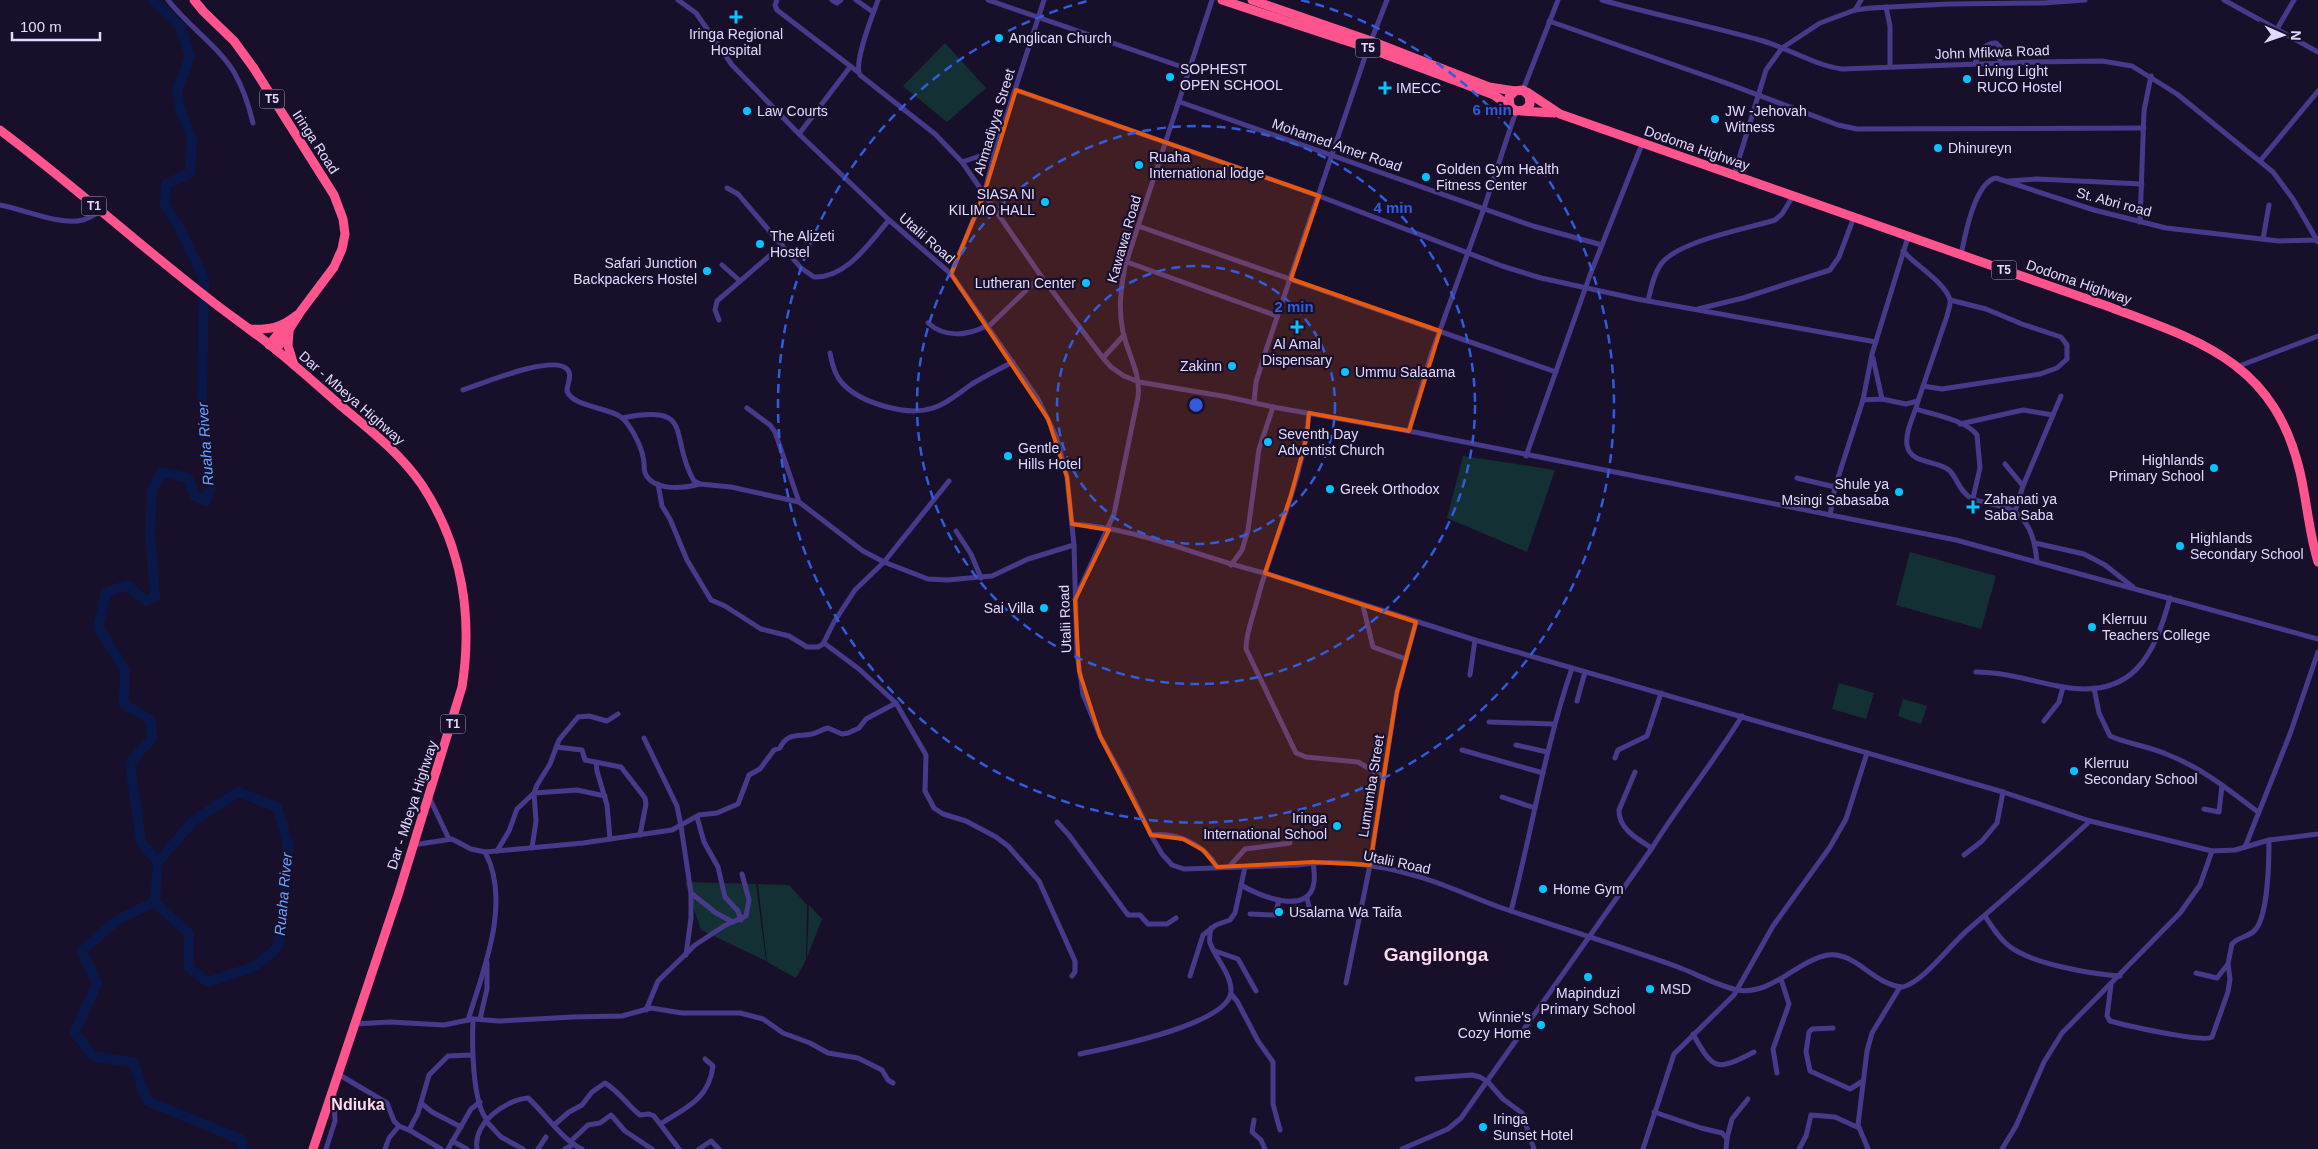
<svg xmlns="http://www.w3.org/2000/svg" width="2318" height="1149" font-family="Arial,sans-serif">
	<rect width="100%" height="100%" fill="#18102a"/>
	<g fill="#133134">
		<path d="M945 43 986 88 947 122 903 86Z"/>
		<path d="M1463 456 1555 470 1527 552 1447 518Z"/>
		<path d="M1910 552 1996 576 1981 629 1896 605Z"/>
		<path d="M1839 683 1874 693 1866 719 1832 709Z"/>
		<path d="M1903 699 1927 706 1921 724 1898 716Z"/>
		<path d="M685 882 756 884 766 961 701 930Z"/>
		<path d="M758 884 789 885 807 905 806 960 796 978 767 962Z"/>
		<path d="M809 905 822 919 807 957Z"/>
	</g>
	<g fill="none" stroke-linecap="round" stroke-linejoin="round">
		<g stroke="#091849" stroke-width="10">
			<path d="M153 0 181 27 190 57 177 90 180 108 192 139 190 173 166 184 165 205 179 227 204 279 202 403 211 486 206 501 195 496 188 478 162 472 152 490 150 532 155 597 146 601 127 585 106 593 98 627 125 670 124 704 151 720 152 738 130 763 141 842 158 862 155 902 117 920 82 951 97 983 75 1033 93 1056 134 1063 147 1101 240 1139 243 1149"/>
			<path d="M155 902 189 934V968L208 982 256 966 278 947 285 901 288 844 277 807 238 792 194 820 158 862"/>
		</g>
		<g stroke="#483a8a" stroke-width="5">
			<path d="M168 0C188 26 217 45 234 72 243 88 249 106 253 123"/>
			<path d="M678 0 696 13 732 65 799 134 889 220 951 274 1038 399 1056 436 1067 477 1074 545 1077 654 1083 694 1100 736 1128 787 1151 835 1162 854 1172 865 1184 869 1298 865C1343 858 1393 867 1435 882 1458 890 1479 900 1502 908 1561 928 1619 946 1678 967 1697 974 1717 986 1738 990 1771 996 1798 960 1828 955 1855 951 1875 986 1903 987 1927 979 1950 944 1971 927 2011 893 2051 857 2090 821"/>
			<path d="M777 0 775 5 777 10 858 72"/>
			<path d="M832 0 837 3 841 0"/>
			<path d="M856 0 873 12"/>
			<path d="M878 0C873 14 853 63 860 75L935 134 962 162 1041 276 1103 358 1111 367 1124 376 1139 382 1228 397 1273 407 1409 431 1956 540 2318 639"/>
			<path d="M988 0 1191 70"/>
			<path d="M1602 0C1656 15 1710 26 1763 41 1790 49 1814 65 1842 69L2034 62 2102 61 2132 66 2177 94 2273 172 2293 199 2318 242"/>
			<path d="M2224 0 2318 52"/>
			<path d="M1886 7 1890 26V66"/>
			<path d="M1855 10 1861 0"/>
			<path d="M1549 21 1726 83 1838 125 1857 129 2144 128"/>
			<path d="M2277 29 2294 0"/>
			<path d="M1371 41 1387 0"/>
			<path d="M1975 63C1980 53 1983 43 1996 43L2000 47V63"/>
			<path d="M1016 90 1319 196 1502 266 1541 278 1637 299 1876 342"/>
			<path d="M1523 90 1558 0"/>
			<path d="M1180 102 1533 226 1602 245"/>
			<path d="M799 134 850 67"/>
			<path d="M2260 161 2318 91"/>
			<path d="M962 162 995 151"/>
			<path d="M1734 175 1766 70 1782 48 1820 23 1855 10 1871 8 1948 4 2043 3 2085 0"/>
			<path d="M2008 181 2037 179 2142 184"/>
			<path d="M727 188 738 194 801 268 814 277C847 278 870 242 889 220"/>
			<path d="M0 205C23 209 60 226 83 220 89 218 95 214 101 212"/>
			<path d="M2140 222 2144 111 2151 76"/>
			<path d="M1138 226 1556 372"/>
			<path d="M2263 239 2269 205"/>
			<path d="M1961 255C1965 235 1975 182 1996 178L2094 210 2166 228 2279 241 2317 240"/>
			<path d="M1127 262 1277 316"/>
			<path d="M722 265 740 281"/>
			<path d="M951 274 984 194 995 151 1044 0"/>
			<path d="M1648 301C1651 289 1653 275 1661 264 1678 241 1746 229 1775 220L1782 214 1793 196"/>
			<path d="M1698 309 1743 298 1830 270 1839 257 1854 217"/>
			<path d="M719 320 715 310 717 301 782 245"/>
			<path d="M928 323C945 338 967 336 986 326"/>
			<path d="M987 328 1041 276"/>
			<path d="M830 353C832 362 833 371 839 379 855 402 906 417 933 408 947 404 960 392 972 384 985 376 999 369 1013 362"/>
			<path d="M1103 358 1124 335"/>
			<path d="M1873 358 1882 399"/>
			<path d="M2239 366 2318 336"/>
			<path d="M1923 386 1942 389 2040 374 2057 368 2067 359V345L2061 337 2022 324 1986 309 1950 300"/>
			<path d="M463 390C482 384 552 354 567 369 573 375 567 384 567 391 573 407 607 407 621 417 630 424 641 445 643 457 645 463 643 470 646 475 656 492 685 488 700 484"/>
			<path d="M1863 400 1882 399 1906 404 1918 401 1947 316C1948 311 1951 305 1950 300 1946 283 1915 265 1903 251"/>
			<path d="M1918 401C1915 414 1905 431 1907 445 1910 465 1939 460 1950 471 1958 480 1960 492 1971 498 1981 503 1994 504 2004 507 2029 515 2035 539 2037 562"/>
			<path d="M1254 402 1256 382 1266 350 1368 48"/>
			<path d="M747 408 770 425 775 432 799 502"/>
			<path d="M1916 409C1934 415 1966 420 1977 435L1980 468 1973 498"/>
			<path d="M1309 413C1304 476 1275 536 1258 597 1254 614 1246 632 1246 649L1296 753 1306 757 1358 762 1384 777"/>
			<path d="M622 418C697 403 668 437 694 481L700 484 731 487 799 502 863 551 884 562 928 579 947 580 992 576 1028 559 1074 545"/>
			<path d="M1960 424 2023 410 2053 415"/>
			<path d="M1409 431 1430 358 1484 208 1516 111"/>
			<path d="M1526 456 1590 275 1642 144"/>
			<path d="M2005 464 2023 486"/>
			<path d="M1797 478 1835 487"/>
			<path d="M658 484 662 506 670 519 687 560 711 600 725 606 761 629 789 636 807 647H818L823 644 834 622 855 590 884 562 949 481"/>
			<path d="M2015 511 2023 486 2061 396"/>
			<path d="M1830 515 1835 487 1863 400 1872 354 1908 237"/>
			<path d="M1072 524C1139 528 1201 558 1265 573L1475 640 2003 792 2090 821 2212 851 2235 850 2269 840 2318 834"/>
			<path d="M956 531 971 554 981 578"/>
			<path d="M2035 543 2084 554 2105 565 2133 587"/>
			<path d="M1231 565 1242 550 1248 530 1259 449 1273 407"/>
			<path d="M1075 599 1114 514 1138 397C1141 373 1128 355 1123 332 1118 309 1121 288 1125 266L1212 0"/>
			<path d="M1363 606 1373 647 1406 659"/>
			<path d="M824 643 859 669 896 703 926 755 925 791 934 808 943 814 966 821 996 837 1008 846 1039 881 1075 961V972L1072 976"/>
			<path d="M1976 672C2006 672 2034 682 2063 687 2132 699 2154 657 2170 598"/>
			<path d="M1470 675 1475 640"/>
			<path d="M2094 688 2099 713 2110 736C2128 744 2148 746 2166 754 2201 767 2229 790 2258 812"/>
			<path d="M1577 701 1585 672"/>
			<path d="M2044 721 2059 702 2063 687"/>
			<path d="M1489 722 1553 724"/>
			<path d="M644 738 677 806 681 826 691 893V918L686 955"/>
			<path d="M1516 745 1547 752"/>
			<path d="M556 747 582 750 585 760 621 767 645 798 646 804 640 835"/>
			<path d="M1462 750 1543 773"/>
			<path d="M1615 758 1618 750 1647 736 1661 693"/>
			<path d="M596 762 597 771 607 805 610 839"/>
			<path d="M1635 772 1619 810C1618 829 1639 840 1652 848"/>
			<path d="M429 797 449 839"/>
			<path d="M1502 797 1535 808"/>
			<path d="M2204 809 2219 812 2222 785"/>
			<path d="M697 817 704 842 718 867 725 897 738 911 741 920"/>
			<path d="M1057 822 1069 835 1128 915H1140L1148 924H1167L1176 918"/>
			<path d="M1151 835C1177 832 1204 844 1217 867"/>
			<path d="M413 845 452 839 471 849 485 852 583 843 672 830 699 815 717 813 738 804 749 775 760 769 774 750 780 748C787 732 799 737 812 734 818 733 822 729 828 728L842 734 848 733 859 728 866 719 896 703"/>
			<path d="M2245 847 2290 734 2318 652"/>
			<path d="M532 848 536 821 534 793 537 785 550 764 559 740 578 717 589 716 607 721 618 714"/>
			<path d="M497 851 509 831 517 809 534 793 577 790 605 796"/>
			<path d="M1964 855 1982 841 1997 823 2003 792"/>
			<path d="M1229 867 1245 849 1290 843"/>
			<path d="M1241 885C1259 896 1310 917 1314 882 1315 876 1314 869 1313 862"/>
			<path d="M691 893 716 913 733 922"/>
			<path d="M1307 898 1311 915"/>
			<path d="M1511 911C1532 830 1545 747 1572 668"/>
			<path d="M1250 914 1275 915 1279 900"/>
			<path d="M1985 916C1992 927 1999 938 2009 946 2032 964 2091 974 2120 976"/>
			<path d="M1215 951 1238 959 1256 991"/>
			<path d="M2196 973 2217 978 2228 964"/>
			<path d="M1190 976 1203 935 1216 925 1230 920 1235 913 1245 867"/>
			<path d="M1346 983 1370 865 1397 692 1416 622"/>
			<path d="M2111 985 2107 1016 2110 1021C2124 1025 2203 1043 2212 1037L2228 992 2230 979 2228 964 2232 944C2238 937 2249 937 2255 930 2268 916 2269 860 2269 840"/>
			<path d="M1231 994 1237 1001 1258 1041 1273 1062V1104L1280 1130"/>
			<path d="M646 1010 658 981 695 945 724 926 746 916 749 900 742 874"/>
			<path d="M473 1019C472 1043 472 1102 487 1120"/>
			<path d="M480 1019 487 989V963"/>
			<path d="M468 1020C483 971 512 902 485 852"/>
			<path d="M355 1024 390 1022 444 1025 473 1019 499 1021 573 1017 622 1016 651 1008 682 1013H740L763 1019 783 1033 810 1043 828 1053 858 1058 882 1070 888 1080 893 1083"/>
			<path d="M1833 1028 1812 1029 1809 1032 1806 1052 1810 1071 1850 1089 1863 1081"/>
			<path d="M1693 1034C1713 1070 1716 1072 1754 1052"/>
			<path d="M1080 1054C1107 1048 1228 1025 1231 992 1232 975 1216 959 1210 943 1209 939 1210 933 1211 928"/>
			<path d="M1777 1073 1773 1049 1789 1004 1781 979"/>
			<path d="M338 1074 387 1103 394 1121 399 1126"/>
			<path d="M1417 1079 1472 1075 1480 1077 1488 1082 1503 1099 1522 1113 1534 1149"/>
			<path d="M421 1103 432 1112 461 1127"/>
			<path d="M1654 1112 1701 1128 1722 1133 1727 1139 1726 1149"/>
			<path d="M1254 1120 1252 1132 1261 1140 1265 1149"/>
			<path d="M486 1121 501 1137 523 1149"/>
			<path d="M660 1124C686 1108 709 1099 713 1066L705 1059"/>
			<path d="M554 1125 569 1112 582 1105 592 1092 605 1083C620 1092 627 1105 640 1115L649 1114 654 1116 679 1149"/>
			<path d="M409 1130 418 1113 429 1075 448 1056 472 1055"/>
			<path d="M1727 1138 1732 1119 1748 1099"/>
			<path d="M452 1141 467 1149"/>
			<path d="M571 1141 588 1125 600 1123 611 1115 625 1131 652 1149"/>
			<path d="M326 1149 335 1121 334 1094"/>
			<path d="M385 1149 389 1138 399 1126 411 1131 441 1149"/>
			<path d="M448 1149 471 1109 480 1102"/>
			<path d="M477 1149C473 1123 505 1100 528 1098 544 1112 564 1142 582 1149"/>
			<path d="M538 1149 546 1137"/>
			<path d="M565 1149 574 1144"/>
			<path d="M699 1149 711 1141 719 1149"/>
			<path d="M1402 1149 1448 1129 1461 1118 1652 848C1680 803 1714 762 1742 716"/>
			<path d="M1643 1149 1674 1054 1734 995 1773 926 1830 847 1846 819 1867 753"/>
			<path d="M1799 1149 1806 1136 1811 1115 1835 1117 1859 1128"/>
			<path d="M1868 1149 1858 1125 1867 1051 1872 1033 1900 987"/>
			<path d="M2002 1149 2016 1126 2044 1062 2062 1033 2180 913 2200 885 2212 851"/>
		</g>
		<g stroke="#ff548e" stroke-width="9">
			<path d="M194 0 204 12 234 41 253 67 334 195 343 219 345 234 342 249 334 267 301 311 276 350"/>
			<path d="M1222 0 1368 48 1494 95 1516 111 1524 110 1527 108 1530 104 1529 96 1523 90 1515 91 1509 97 1510 105"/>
			<path d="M1252 0 1371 41 1489 87 1515 91"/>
			<path d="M1527 92 1560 114 2107 306C2201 341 2274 362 2300 472 2307 502 2309 533 2318 562"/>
			<path d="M1521 111 1555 113"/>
			<path d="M0 130C72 184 138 244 209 299 229 315 250 329 270 345 294 364 317 385 340 405 370 430 400 453 422 485 462 546 473 616 462 687L399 892 313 1149"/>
			<path d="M249 329C269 330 281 328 297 315"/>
			<path d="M289 332 288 346 294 365"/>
			<path d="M269 345 285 325"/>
		</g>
	</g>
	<path fill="#e8590c" fill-opacity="0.2" stroke="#e8590c" stroke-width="4" stroke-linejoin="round" d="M1016 90 1319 196 1291 279 1440 331 1409 431 1309 413 1307 436 1291 495 1265 573 1416 622 1397 692 1370 865 1313 862 1217 867 1203 850 1183 839 1151 835 1100 736 1079 671 1075 600 1109 530 1072 524 1067 477 1048 419 951 274 984 194Z"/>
	<g fill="none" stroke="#315cdc" stroke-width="2.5" stroke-dasharray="9 6">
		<circle cx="1196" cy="405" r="139"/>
		<circle cx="1196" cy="405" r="279"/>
		<path d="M1301 0A418 418 0 1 1 1091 0"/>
	</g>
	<g fill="#05c4ff" stroke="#18102a" stroke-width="2">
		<path d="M733.5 9.5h5v5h5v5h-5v5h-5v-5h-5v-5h5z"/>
		<circle cx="999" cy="38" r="5"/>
		<circle cx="1170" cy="77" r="5"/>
		<circle cx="1967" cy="79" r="5"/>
		<path d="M1382.5 80.5h5v5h5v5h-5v5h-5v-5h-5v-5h5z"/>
		<circle cx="747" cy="111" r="5"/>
		<circle cx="1715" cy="119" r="5"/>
		<circle cx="1938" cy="148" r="5"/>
		<circle cx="1139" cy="165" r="5"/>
		<circle cx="1426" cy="177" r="5"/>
		<circle cx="1045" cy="202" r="5"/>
		<circle cx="760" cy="244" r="5"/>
		<circle cx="707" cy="271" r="5"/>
		<circle cx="1086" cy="283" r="5"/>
		<path d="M1294.5 319.5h5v5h5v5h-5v5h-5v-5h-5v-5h5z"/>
		<circle cx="1232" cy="366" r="5"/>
		<circle cx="1345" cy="372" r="5"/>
		<circle cx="1268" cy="442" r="5"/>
		<circle cx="1008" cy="456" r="5"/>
		<circle cx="2214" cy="468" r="5"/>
		<circle cx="1330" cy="489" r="5"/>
		<circle cx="1899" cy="492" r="5"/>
		<path d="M1970.5 499.5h5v5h5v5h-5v5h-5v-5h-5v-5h5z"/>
		<circle cx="2180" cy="546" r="5"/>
		<circle cx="1044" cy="608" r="5"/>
		<circle cx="2092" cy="627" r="5"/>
		<circle cx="2074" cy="771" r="5"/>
		<circle cx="1337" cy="826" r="5"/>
		<circle cx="1543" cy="889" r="5"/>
		<circle cx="1279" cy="912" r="5"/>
		<circle cx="1588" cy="977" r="5"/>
		<circle cx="1650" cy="989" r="5"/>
		<circle cx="1541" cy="1025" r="5"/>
		<circle cx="1483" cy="1127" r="5"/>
	</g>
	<g text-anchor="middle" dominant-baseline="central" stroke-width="4.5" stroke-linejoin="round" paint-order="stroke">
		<g fill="#18102a" stroke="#a59dbf" stroke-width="1">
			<rect x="1355.5" y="38.5" width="25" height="19" rx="4"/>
			<rect x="259.5" y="89.5" width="25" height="19" rx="4"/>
			<rect x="81.5" y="196.5" width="25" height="19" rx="4"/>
			<rect x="1991.5" y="260.5" width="25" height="19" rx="4"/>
			<rect x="440.5" y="714.5" width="25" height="19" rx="4"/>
		</g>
		<g font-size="12" font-weight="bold" fill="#e2d9ff">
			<text x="1368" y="48">T5</text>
			<text x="272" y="99">T5</text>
			<text x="94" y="206">T1</text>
			<text x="2004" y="270">T5</text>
			<text x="453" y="724">T1</text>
		</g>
		<g font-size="14" fill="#e2d9ff" stroke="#18102a" text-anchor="start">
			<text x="736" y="34" text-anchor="middle">Iringa Regional<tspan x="736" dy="16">Hospital</tspan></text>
			<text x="1009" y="38">Anglican Church</text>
			<text x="1180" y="69">SOPHEST<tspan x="1180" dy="16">OPEN SCHOOL</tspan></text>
			<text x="1977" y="71">Living Light<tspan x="1977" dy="16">RUCO Hostel</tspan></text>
			<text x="1396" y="88">IMECC</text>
			<text x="757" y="111">Law Courts</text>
			<text x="1725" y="111">JW -Jehovah<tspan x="1725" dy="16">Witness</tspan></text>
			<text x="1948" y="148">Dhinureyn</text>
			<text x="1149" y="157">Ruaha<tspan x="1149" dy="16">International lodge</tspan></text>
			<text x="1436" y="169">Golden Gym Health<tspan x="1436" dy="16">Fitness Center</tspan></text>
			<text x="1035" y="194" text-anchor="end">SIASA NI<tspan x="1035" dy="16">KILIMO HALL</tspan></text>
			<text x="770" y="236">The Alizeti<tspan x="770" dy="16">Hostel</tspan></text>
			<text x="697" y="263" text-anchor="end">Safari Junction<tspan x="697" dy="16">Backpackers Hostel</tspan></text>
			<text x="1076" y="283" text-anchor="end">Lutheran Center</text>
			<text x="1297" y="344" text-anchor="middle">Al Amal<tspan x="1297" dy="16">Dispensary</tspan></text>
			<text x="1222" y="366" text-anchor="end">Zakinn</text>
			<text x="1355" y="372">Ummu Salaama</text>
			<text x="1278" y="434">Seventh Day<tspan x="1278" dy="16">Adventist Church</tspan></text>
			<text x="1018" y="448">Gentle<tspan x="1018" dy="16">Hills Hotel</tspan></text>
			<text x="2204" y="460" text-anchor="end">Highlands<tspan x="2204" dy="16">Primary School</tspan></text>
			<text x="1889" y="484" text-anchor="end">Shule ya<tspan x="1889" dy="16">Msingi Sabasaba</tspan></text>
			<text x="1340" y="489">Greek Orthodox</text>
			<text x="1984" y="499">Zahanati ya<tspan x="1984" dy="16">Saba Saba</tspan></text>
			<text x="2190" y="538">Highlands<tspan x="2190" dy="16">Secondary School</tspan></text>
			<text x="1034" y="608" text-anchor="end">Sai Villa</text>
			<text x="2102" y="619">Klerruu<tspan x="2102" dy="16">Teachers College</tspan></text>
			<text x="2084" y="763">Klerruu<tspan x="2084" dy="16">Secondary School</tspan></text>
			<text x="1327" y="818" text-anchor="end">Iringa<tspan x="1327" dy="16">International School</tspan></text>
			<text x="1553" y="889">Home Gym</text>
			<text x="1289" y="912">Usalama Wa Taifa</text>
			<text x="1660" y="989">MSD</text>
			<text x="1588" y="993" text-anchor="middle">Mapinduzi<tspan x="1588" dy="16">Primary School</tspan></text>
			<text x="1531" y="1017" text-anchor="end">Winnie's<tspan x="1531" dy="16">Cozy Home</tspan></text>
			<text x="1493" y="1119">Iringa<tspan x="1493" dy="16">Sunset Hotel</tspan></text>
		</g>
		<g font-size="14" fill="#e2d9ff" stroke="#18102a">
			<text transform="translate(1992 52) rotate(-2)">John Mfikwa Road</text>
			<text transform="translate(994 122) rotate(-73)">Ahmadiyya Street</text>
			<text transform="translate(316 142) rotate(57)">Iringa Road</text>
			<text transform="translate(1337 145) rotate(19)">Mohamed Amer Road</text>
			<text transform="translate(1697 148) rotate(19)">Dodoma Highway</text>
			<text transform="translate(2114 202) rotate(15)">St. Abri road</text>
			<text transform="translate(927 238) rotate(41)">Utalii Road</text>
			<text transform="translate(1124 239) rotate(-74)">Kawawa Road</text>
			<text transform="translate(2079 282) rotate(19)">Dodoma Highway</text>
			<text transform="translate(352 398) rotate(41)">Dar - Mbeya Highway</text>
			<text transform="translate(1065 619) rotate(-92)">Utalii Road</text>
			<text transform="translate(1371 786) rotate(-81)">Lumumba Street</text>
			<text transform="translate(412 805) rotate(-72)">Dar - Mbeya Highway</text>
			<text transform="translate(1397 862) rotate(12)">Utalii Road</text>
		</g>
		<g font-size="15" font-style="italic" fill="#67a4ff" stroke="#18102a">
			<text transform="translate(205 444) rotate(-94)">Ruaha River</text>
			<text transform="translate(283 894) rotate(-85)">Ruaha River</text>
		</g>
		<g font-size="16" font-weight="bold" fill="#ffdbed" stroke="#18102a">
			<text x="358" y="1104">Ndiuka</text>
		</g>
		<g font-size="19" font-weight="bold" fill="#ffdbed" stroke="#18102a">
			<text x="1436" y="954">Gangilonga</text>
		</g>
	</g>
	<circle cx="1196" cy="405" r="8" fill="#315cdc" stroke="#18102a" stroke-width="2.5"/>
	<g font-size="15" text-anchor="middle" font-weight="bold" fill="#315cdc" stroke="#18102a" stroke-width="4.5" stroke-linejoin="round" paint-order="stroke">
		<text x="1492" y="115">6 min</text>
		<text x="1393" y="213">4 min</text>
		<text x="1294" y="312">2 min</text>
	</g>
	<g transform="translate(2283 35) rotate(92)" stroke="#18102a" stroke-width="4" paint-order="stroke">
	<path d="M0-4L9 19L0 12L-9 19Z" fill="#e2d9ff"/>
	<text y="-8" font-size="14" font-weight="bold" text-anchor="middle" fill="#e2d9ff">N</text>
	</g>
	<path d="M12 32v8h88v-8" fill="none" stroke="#e2d9ff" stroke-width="2.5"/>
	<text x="20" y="32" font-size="15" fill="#e2d9ff" stroke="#18102a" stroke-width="4" paint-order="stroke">100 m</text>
</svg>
